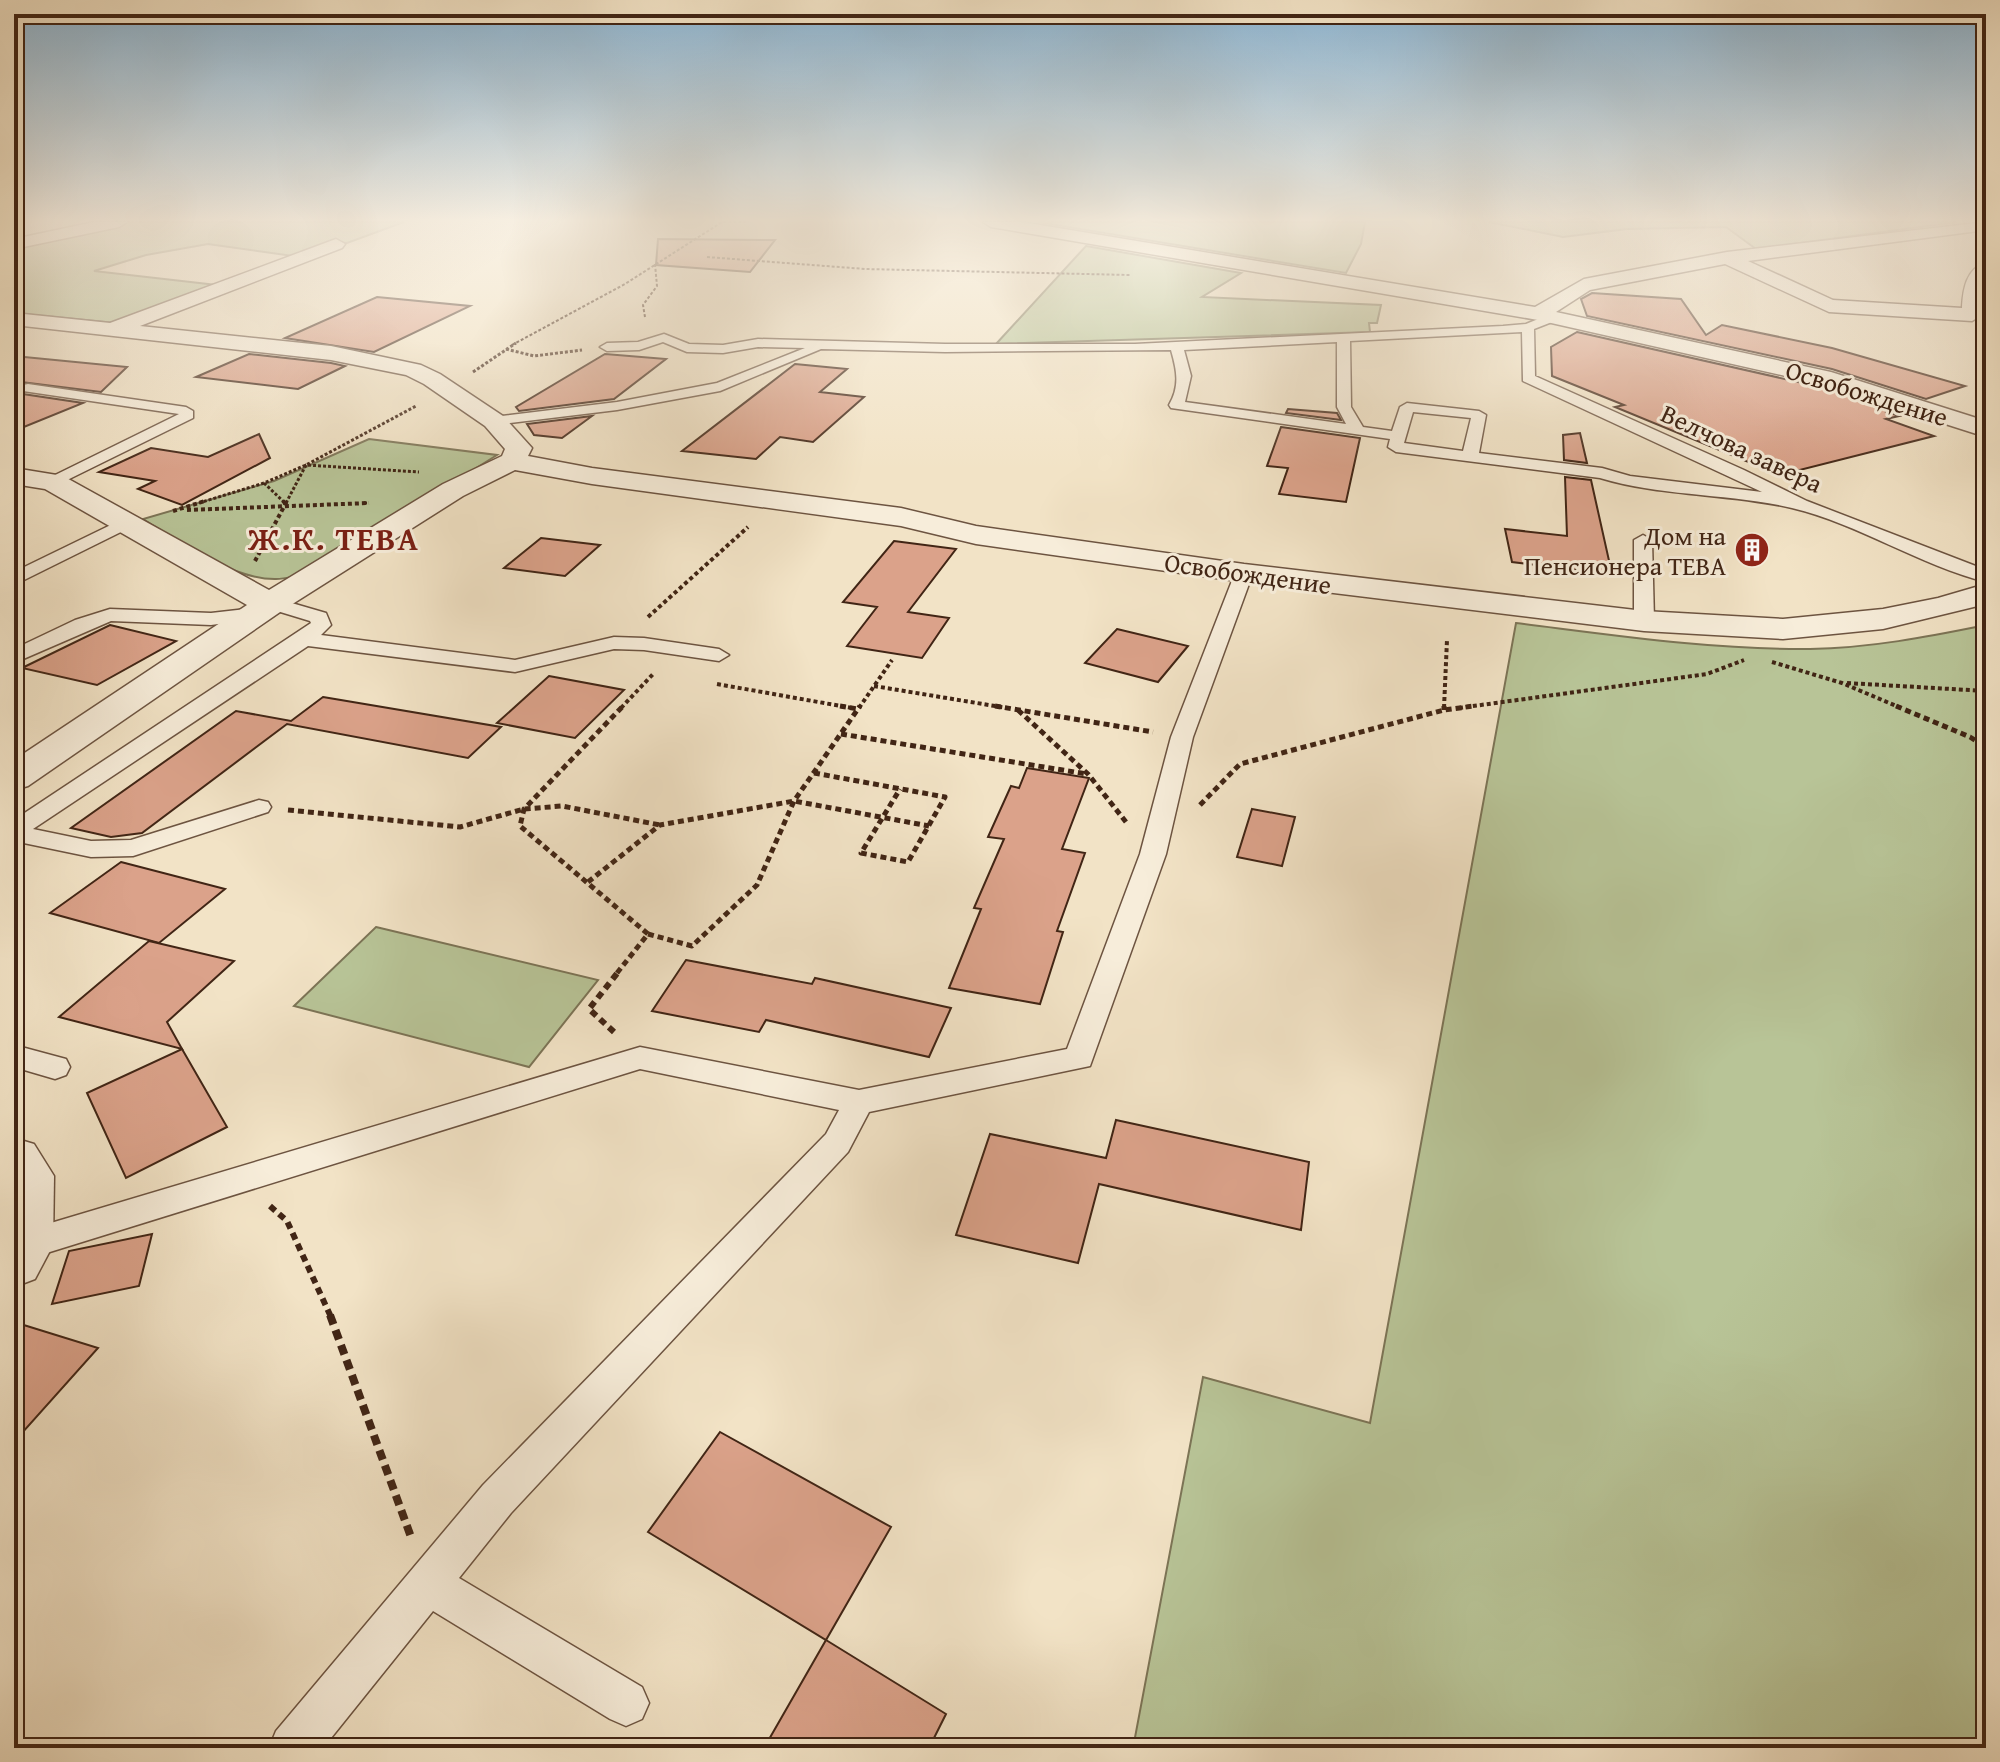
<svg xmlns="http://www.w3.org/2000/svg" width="2000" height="1762" font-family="'Gentium Book Plus',serif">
	<rect width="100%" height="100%" fill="#f2e3c6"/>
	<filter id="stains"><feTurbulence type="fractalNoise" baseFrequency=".0025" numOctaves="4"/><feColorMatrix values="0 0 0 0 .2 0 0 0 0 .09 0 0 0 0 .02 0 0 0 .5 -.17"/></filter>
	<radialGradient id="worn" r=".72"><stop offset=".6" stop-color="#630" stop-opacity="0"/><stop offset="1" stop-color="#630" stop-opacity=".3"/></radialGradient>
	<g fill="#b8c497" stroke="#7c7456" stroke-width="2">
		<path d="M127 222H404L347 243 332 242 293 256 208 244 146 255 94 271 217 285 116 323 14 313V246Z"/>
		<path d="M1038 222H1365L1361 244 1346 273Z"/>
		<path d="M1489 222H1957L1756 249 1726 227 1627 229 1563 237Z"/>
		<path d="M1086 246 1241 273 1202 297 1381 305 1377 323H1369L1370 332 996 344Z"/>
		<path d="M369 439 497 455 307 574C297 575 286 579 276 579 233 580 178 541 143 519L274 481Z"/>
		<path d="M1516 623C1613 635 1712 650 1810 649 1870 648 1927 637 1986 625V1748H1133L1203 1377 1370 1423Z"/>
		<path d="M376 927 598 980 529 1067 294 1006Z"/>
	</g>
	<g fill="#dba28a" stroke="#412515" stroke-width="2">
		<path d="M658 239 775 240 750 272 656 265Z"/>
		<path d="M1592 293 1681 299 1706 335 1722 325 1832 348 1965 386 1926 399 1832 369 1587 316 1581 299Z"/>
		<path d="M377 297 470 306 374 352 285 338Z"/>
		<path d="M1577 332 1816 386 1892 410 1887 412 1899 416 1886 419 1934 436 1780 475 1615 407 1624 405 1552 376 1551 347Z"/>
		<path d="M249 354 331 363 345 366 298 389 196 377Z"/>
		<path d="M605 354 666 359 614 399 519 411 516 407Z"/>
		<path d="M14 356 127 367 101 392 22 382 20 391 23 394 83 403 14 431Z"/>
		<path d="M795 364 847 369 820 392 864 397 813 442 780 437 756 459 682 451Z"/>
		<path d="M1288 409 1337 413 1341 420 1286 413Z"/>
		<path d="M592 416 562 438 534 435 527 424Z"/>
		<path d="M1281 427 1360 438 1346 502 1279 494 1288 468 1267 466Z"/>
		<path d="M1580 433 1587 463 1564 460 1563 435Z"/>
		<path d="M259 434 270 458 182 505 138 489 155 481 99 472 151 448 208 457Z"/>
		<path d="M1565 477 1591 480 1612 574 1512 562 1505 529 1567 536Z"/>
		<path d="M541 538 600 545 565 576 504 568Z"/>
		<path d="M894 541 956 549 908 612 949 618 922 658 847 646 877 607 843 602Z"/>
		<path d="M110 625 176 641 97 685 22 668Z"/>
		<path d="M1117 629 1188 646 1158 682 1085 663Z"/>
		<path d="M549 676 624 690 575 738 497 723Z"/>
		<path d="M323 697 501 727 468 758 287 724 142 833 111 837 71 828 236 711 291 721Z"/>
		<path d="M1027 768 1089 778 1062 849 1085 853 1057 931 1063 932 1040 1004 949 988 981 909 974 908 1004 839 988 837 1011 786 1019 788Z"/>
		<path d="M1252 809 1295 817 1282 866 1237 857Z"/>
		<path d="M121 862 225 889 159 943 50 913Z"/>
		<path d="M149 941 234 961 167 1022 182 1049 59 1017Z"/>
		<path d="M686 960 812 984 815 978 951 1008 929 1057 766 1020 759 1032 652 1011Z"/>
		<path d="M182 1049 227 1127 126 1178 87 1093Z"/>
		<path d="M1116 1120 1309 1162 1301 1230 1099 1184 1078 1263 956 1235 990 1134 1106 1158Z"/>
		<path d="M152 1234 139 1286 52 1304 69 1251Z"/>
		<path d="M14 1322 98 1348 14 1442Z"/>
		<path d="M720 1432 891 1527 826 1640 648 1532Z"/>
		<path d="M826 1640 946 1714 929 1748H764Z"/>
	</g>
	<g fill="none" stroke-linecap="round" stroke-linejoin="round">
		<g stroke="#6d5441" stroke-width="3">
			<g id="lane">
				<path d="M1553 313 1557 314V320L1534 329 1535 376 1744 470 1807 501 1986 570V582C1919 565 1859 524 1792 508 1729 493 1662 497 1600 478L1396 452 1388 447 1390 439 1171 408 1169 405C1180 386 1177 371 1171 350L945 352 821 349 720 391 617 410 494 425 487 421 494 417 617 402 717 383 805 348 758 347 723 353 687 352 663 342 639 350 607 351 600 347 607 343 638 342 664 334 689 344 723 345 758 339 945 344H1135L1503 326 1526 324ZM1522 332 1523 381 1762 492 1630 476 1602 468 1479 453 1486 415 1479 411 1407 403 1400 407 1392 431 1363 427 1351 407 1350 341ZM1337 342V407L1346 424 1185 402 1191 376 1184 350ZM1413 412 1471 418 1463 451 1404 443Z"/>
				<path d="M28 384 186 407 193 411V418L53 487 47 485V479L179 414 23 391V385Z"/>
				<path d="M123 519 129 520 132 524 129 528 14 585V572Z"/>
				<path d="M1643 535 1652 540 1654 621 1644 627 1634 621V540Z"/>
				<path d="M1244 567 1253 573 1193 737 1166 854 1090 1066 869 1112 848 1152 511 1513 459 1578 642 1687 649 1703 642 1719 626 1726 610 1719 433 1611 323 1748H269L276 1731 483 1485 826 1134 839 1110 640 1069 24 1260 14 1256V1234L640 1047 859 1090 1067 1049 1140 854 1171 737 1235 573Z"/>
				<path d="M271 597 326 613 331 625 321 635 515 660 614 637 644 638 719 649 729 655 719 661 644 650 614 649 515 672 308 646 33 829 91 841 131 840 259 800 268 802 271 807 268 812 133 856 91 857 14 841V820L311 623 310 621 264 607 261 603Z"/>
				<path d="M255 608 262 610 265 614 262 618 211 625 111 621 14 663V649L75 620 110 609 211 613Z"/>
				<path d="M14 1045 66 1059 70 1067 66 1075 55 1079 14 1067Z"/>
			</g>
		</g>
		<g stroke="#6d5441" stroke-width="3">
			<g id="street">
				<path d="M94 222H127L119 227 14 249V239Z"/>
				<path d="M983 222H1022L1535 307 1584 279 1727 252 1986 222V230L1748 261 1833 300 1962 308C1963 290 1966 268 1986 263L1982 315 1972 321 1829 312 1725 264 1590 290 1556 312 1831 372 1986 421V437L1817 383 1538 320 991 227Z"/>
				<path d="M336 239 345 244 342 248 140 326 331 346 421 365 440 374 503 416 532 448 528 456 592 468 901 508 976 526 1244 564 1644 611 1783 619 1883 609 1938 598 1986 584V604L1883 629 1783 639 1644 631 1244 582 976 544 901 526 592 484 515 470 463 496 283 610 28 786 14 790V760L247 605 45 489 14 484V468L63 476 269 590 443 484 502 456 505 449 485 426 424 384 406 375 331 360 14 325V313L110 323Z"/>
				<path d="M14 1138 34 1144 54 1176 53 1245 35 1279 14 1287Z"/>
			</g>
		</g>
		<g stroke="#412515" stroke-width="2" stroke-dasharray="3 2" stroke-linecap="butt">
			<path d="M707 257 865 269 1130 275"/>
			<path d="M645 317 643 305 657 286 655 264"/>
			<path d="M512 345 625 284 722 222H749"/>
		</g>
		<g stroke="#412515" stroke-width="3" stroke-dasharray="3 2" stroke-linecap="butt">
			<path d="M506 349 534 356 582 350"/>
			<path d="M473 372 516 343"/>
			<path d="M264 483 285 503"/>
			<path d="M199 503 264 483 306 465 416 406"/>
			<path d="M286 503 306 465 419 472"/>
			<path d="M364 503H369"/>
		</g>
		<g stroke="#412515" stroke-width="4" stroke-dasharray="4 3" stroke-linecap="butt">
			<path d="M283 501 286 504"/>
			<path d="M187 510 369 503"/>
			<path d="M173 511 205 501"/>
			<path d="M255 561 287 501"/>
			<path d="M648 617 748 527"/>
			<path d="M1772 662 1842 683 1901 708"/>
			<path d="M1847 683 1986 691"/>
			<path d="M717 684 852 708"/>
			<path d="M874 686 1007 708"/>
			<path d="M621 708 654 673"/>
			<path d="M859 708 892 660"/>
			<path d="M1444 708 1447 640"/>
			<path d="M1459 708 1707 674 1744 660"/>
		</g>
		<g stroke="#412515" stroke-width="5" stroke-dasharray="6 4" stroke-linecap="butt">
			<path d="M840 706 858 709"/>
			<path d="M995 706 1153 732"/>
			<path d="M1896 706 1970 737 1986 747"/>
			<path d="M1018 710 1088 774 1126 822"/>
			<path d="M1444 710V706"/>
			<path d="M841 734 1087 774"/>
			<path d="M814 773 945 797 908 862 861 853 900 789"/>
			<path d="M1200 805 1240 764 1444 710 1474 706"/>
			<path d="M288 810 460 827 524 809 562 806 660 825"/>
			<path d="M588 882 660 825 794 801 929 826"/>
			<path d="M648 934 692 946 757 885 794 801 860 706"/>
			<path d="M617 973 648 934 520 826 524 809 623 706"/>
		</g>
		<g stroke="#412515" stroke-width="6" stroke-dasharray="7 5" stroke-linecap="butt">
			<path d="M614 1032 589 1009 619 971"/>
			<path d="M270 1206 287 1221 331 1317"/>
		</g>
		<path stroke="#412515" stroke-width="8" stroke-dasharray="10 6" stroke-linecap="butt" d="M330 1315 411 1537"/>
		<use href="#lane" fill="#f7edda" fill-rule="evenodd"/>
		<use href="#street" fill="#f7edda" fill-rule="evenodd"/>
	</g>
	<linearGradient id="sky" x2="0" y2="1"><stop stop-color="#8bb7d7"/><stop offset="0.47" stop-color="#f9f2e5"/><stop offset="1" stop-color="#f9f2e5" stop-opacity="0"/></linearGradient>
	<rect width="2000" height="469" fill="url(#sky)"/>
	<defs>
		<g id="building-disc" transform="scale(1.8)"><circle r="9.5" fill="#8f2418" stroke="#f7edda"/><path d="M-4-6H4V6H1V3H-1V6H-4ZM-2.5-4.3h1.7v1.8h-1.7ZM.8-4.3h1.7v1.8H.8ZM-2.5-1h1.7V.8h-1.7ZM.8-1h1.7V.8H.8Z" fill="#fff"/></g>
	</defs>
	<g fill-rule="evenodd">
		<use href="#building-disc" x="1752" y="550"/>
	</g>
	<g text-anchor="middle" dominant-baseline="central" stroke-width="6" stroke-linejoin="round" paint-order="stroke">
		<g font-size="26" fill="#412515" stroke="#f7edda">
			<text transform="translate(1867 393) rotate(17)">Освобождение</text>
			<text transform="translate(1742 448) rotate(25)">Велчова завера</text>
			<text transform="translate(1248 573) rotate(8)">Освобождение</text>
		</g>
		<g font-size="26" fill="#412515" stroke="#f7edda" text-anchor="end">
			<text x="1726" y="535">Дом на<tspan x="1726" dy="30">Пенсионера ТЕВА</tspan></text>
		</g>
		<g font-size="32" font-weight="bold" letter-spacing="2" fill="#7a1f14" stroke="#f7edda">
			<text x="334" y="538">Ж.К. ТЕВА</text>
		</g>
	</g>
	<rect width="2000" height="1762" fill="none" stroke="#f2e3c6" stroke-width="48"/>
	<rect x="16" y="16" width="1968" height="1730" fill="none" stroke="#412515" stroke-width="4"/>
	<rect x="24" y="24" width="1952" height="1714" fill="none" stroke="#412515" stroke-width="2"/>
	<rect width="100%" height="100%" filter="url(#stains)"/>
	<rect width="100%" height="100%" fill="url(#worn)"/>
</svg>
